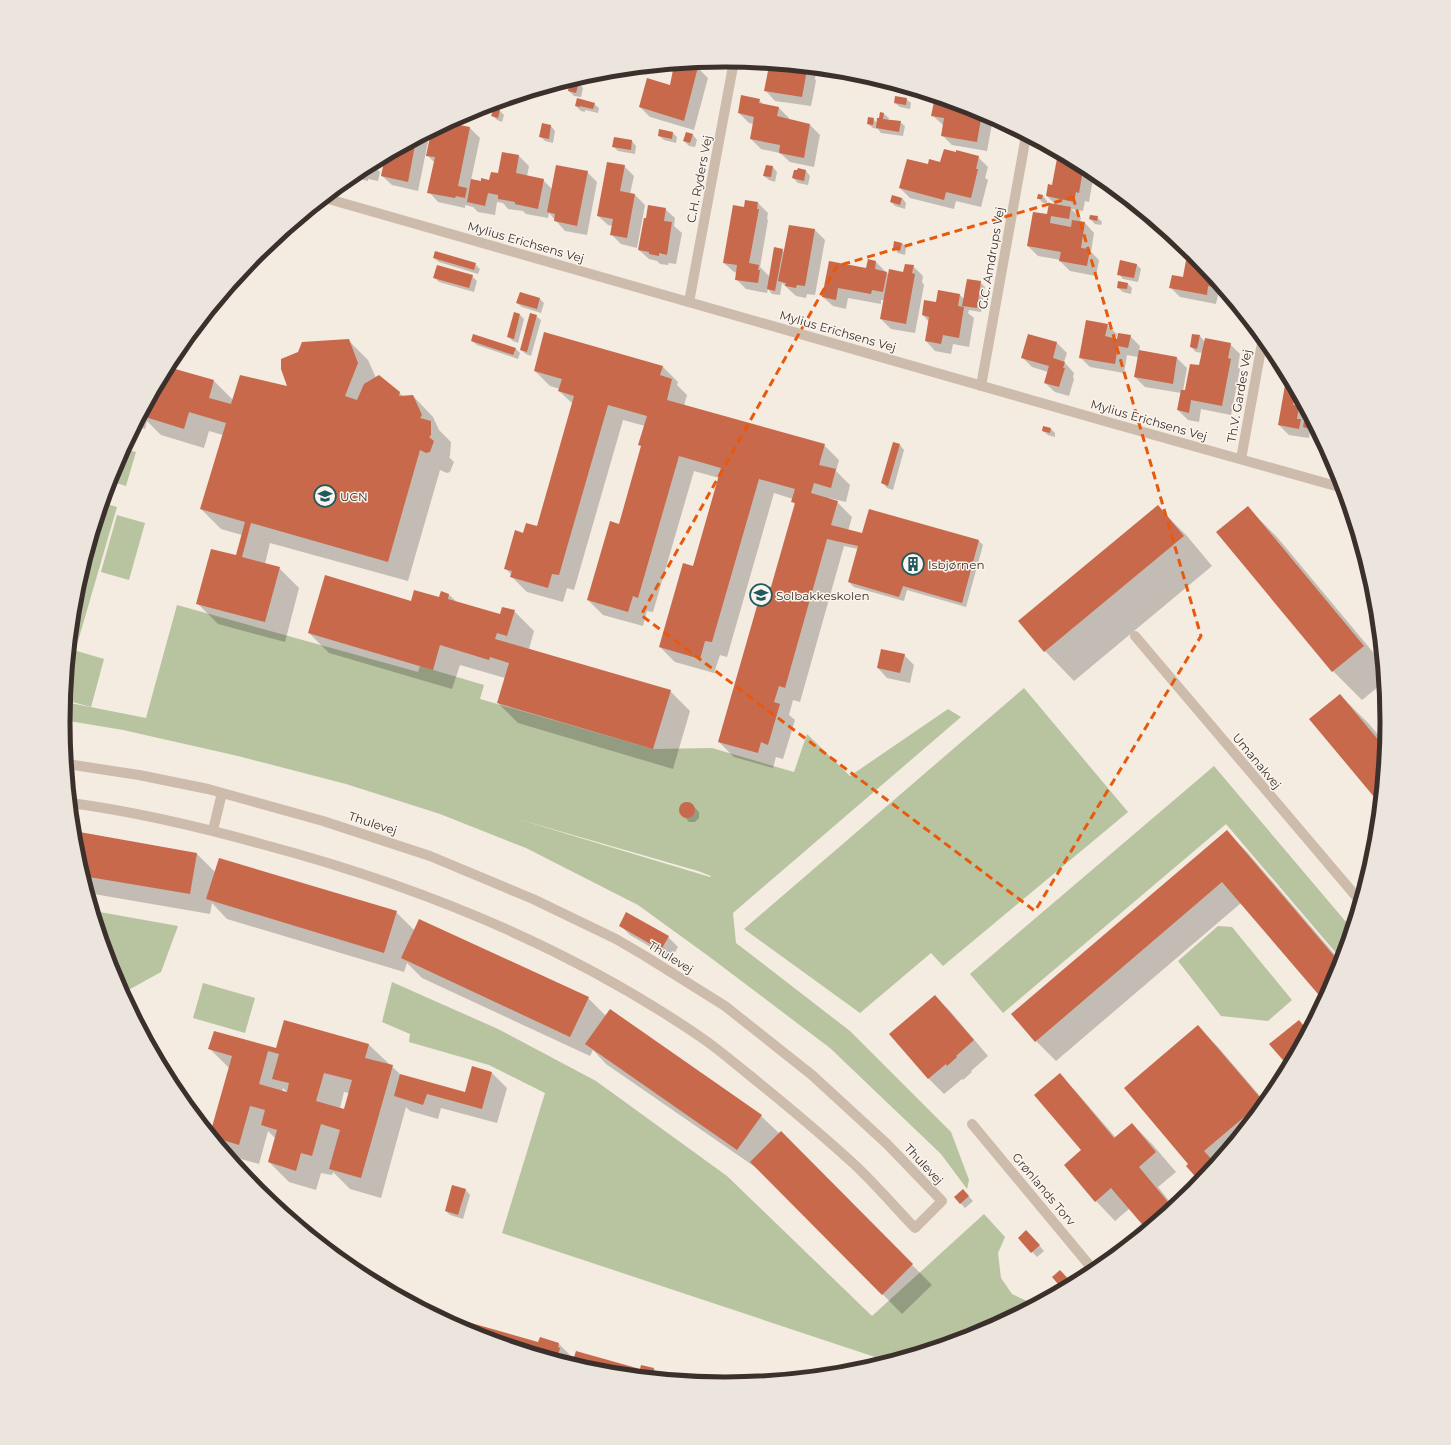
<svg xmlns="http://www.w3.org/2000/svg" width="1451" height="1445" font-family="Montserrat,sans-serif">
	<rect width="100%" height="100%" fill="#f4ebe1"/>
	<g fill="#b8c4a0" fill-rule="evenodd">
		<path d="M124 449 136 452 126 486 110 481 114 469Z"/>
		<path d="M103 503 117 507 76 648 70 647 76 593Z"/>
		<path d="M117 515 145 523 129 580 101 572Z"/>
		<path d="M177 605 418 672 420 666 484 685 480 699 653 749 712 748 794 772 807 734 850 776 948 709 961 717 733 913 736 943 850 1031 951 1132 969 1180 967 1189 941 1154 830 1048 711 958 638 905 526 848 440 814 346 784 238 756 123 730 63 720 65 702 146 718ZM514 818 698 871 711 876 710 877Z"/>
		<path d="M70 649 104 659 91 707 65 700Z"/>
		<path d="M1024 688 1128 812 943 966 931 953 860 1013 744 929Z"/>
		<path d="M1214 766 1352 929 1342 960 1226 824 1003 1013 970 974Z"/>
		<path d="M94 911 178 926 161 972 123 993 113 976Z"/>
		<path d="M1218 926 1232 927 1292 1000 1268 1021 1221 1016 1178 961Z"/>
		<path d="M392 982 498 1029 596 1081 727 1176 872 1316 984 1214 1005 1237 998 1253 1001 1278 1012 1294 1029 1302 1039 1303 979 1335 890 1362 502 1233 545 1093 489 1065 409 1042 410 1034 382 1022Z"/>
		<path d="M203 983 255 998 245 1033 193 1018Z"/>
	</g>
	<g fill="#0003" fill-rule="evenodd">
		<path d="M709 62 708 67 688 64Z"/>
		<path d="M767 64 813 69 816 72 815 79 816 81 811 106 775 101 766 91 769 68Z"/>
		<path d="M671 65 670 70 653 67Z"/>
		<path d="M679 65 698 68 708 78 694 130 650 117 640 107 671 86Z"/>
		<path d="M578 83 583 88 581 97 574 96 569 91Z"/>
		<path d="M552 86 551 90 542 89Z"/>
		<path d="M936 97 981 112V114L992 124 987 151 952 145 942 135 944 126 932 115Z"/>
		<path d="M906 99 911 103 910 109 900 107 895 103Z"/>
		<path d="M759 100 764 105 779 108 789 118 788 120 810 125 820 135 814 167 790 162 780 153 761 149 751 139 754 124 749 123 739 113Z"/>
		<path d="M594 104 599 108 598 113 585 110V112L581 111 576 106Z"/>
		<path d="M500 111 504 115 502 122 497 120 493 116Z"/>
		<path d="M884 114 889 118 888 120 900 122 905 126 903 136 881 133 878 129 873 128 868 124 873 119 877 123Z"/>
		<path d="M448 123 470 128 480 138 471 180 481 182 490 181 519 156 529 166 527 176 543 180 552 189 587 172 597 182 587 235 565 231 549 213 548 218 526 214 523 211 508 209 503 203 497 202 495 215 478 212 473 207 465 205V208L438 202 429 192 435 163 427 155 442 126Z"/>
		<path d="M551 126 555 131 553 143 545 141 541 137Z"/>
		<path d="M673 133 677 137 676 143 664 140 659 136Z"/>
		<path d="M693 135 697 140 695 147 689 146 684 141Z"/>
		<path d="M423 137 428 142 418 191 392 185 382 176 386 156Z"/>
		<path d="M632 141 636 146 635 154 618 151 613 146Z"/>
		<path d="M1059 153 1094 172 1105 181 1093 179 1089 202 1085 201 1083 211 1071 209 1081 218 1080 222 1085 223 1094 233 1091 252 1099 260 1096 276 1070 271 1060 261 1061 260 1038 256 1028 246 1048 216 1057 206 1047 196 1053 186Z"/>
		<path d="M978 157 988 167 985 178 988 180 981 207 956 201 954 209 910 198 900 188 928 165Z"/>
		<path d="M372 164 380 172 378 181 368 179V181L351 177 358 172Z"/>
		<path d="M624 166 634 176 630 194 635 195 645 205 637 248 621 244 612 235 613 226 608 225 598 216Z"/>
		<path d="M773 167 777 172 775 182 769 180 764 176Z"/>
		<path d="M806 171 810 176 808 185 798 183 793 178Z"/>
		<path d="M1043 196 1047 201V203H1043L1038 198Z"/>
		<path d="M902 198 906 203 905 209 895 206 891 202Z"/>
		<path d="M746 201 758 203 768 213 767 219 768 220 760 267 770 277 782 250 784 252 789 226 815 230 825 240 815 295 807 294 806 298 796 296 782 283 780 295 772 294 768 289 767 293 746 289 736 279 737 273 734 272 724 263 745 208Z"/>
		<path d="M665 209 675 218 674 226 682 233 676 264 669 263 668 265 660 264 657 261 649 259 639 250Z"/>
		<path d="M1097 217 1102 222 1101 225 1095 224 1090 219Z"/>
		<path d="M902 243 906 248 905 255 898 253 894 249Z"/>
		<path d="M1194 254 1229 297 1218 295 1216 304 1180 297 1170 287 1184 279Z"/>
		<path d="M434 258 475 264 480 269 478 274 439 262Z"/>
		<path d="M876 262 889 275 904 273 913 266 923 276 922 282 924 285 915 333 891 329 881 319 884 300H881V304L848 298 846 309 833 306 823 297Z"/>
		<path d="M1136 264 1141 269 1138 282 1123 279 1119 274Z"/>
		<path d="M472 276 477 281 474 292 439 282 434 277Z"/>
		<path d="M980 282 985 287 981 312 969 310 968 313 974 318 969 347 953 344 951 354 935 351 926 341 929 322 923 315 937 303 939 291 960 295 964 299Z"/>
		<path d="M1127 283 1132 288 1131 294 1123 292 1118 288Z"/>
		<path d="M539 298 544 303 541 313 522 307 517 303Z"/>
		<path d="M520 315 524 319 518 343 513 341 508 337Z"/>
		<path d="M536 316 541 320 531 356 526 354 521 350Z"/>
		<path d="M1107 325 1117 334 1116 339 1130 336 1140 346 1139 351 1177 358 1187 368 1183 391 1186 392 1200 367 1203 353 1196 352 1191 347 1200 336 1205 342 1230 344 1240 354 1238 367 1240 369 1231 415 1201 409 1199 422 1188 420 1178 410 1181 393 1145 387 1135 377 1138 357 1127 355 1124 373 1090 367 1080 357Z"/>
		<path d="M348 340 368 360 376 378 399 393 404 397 413 396 433 417 439 430 451 442 450 456 449 457 454 462 450 472 447 473 440 470 408 581 270 543 265 564 279 568 299 588 285 642 218 624 198 604 236 557 242 535 221 529 201 509 223 435 209 431 204 448 161 435 147 421 145 429 136 426 168 367 214 381 233 400 289 387Z"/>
		<path d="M472 341 515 348 520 353 518 359 477 345Z"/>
		<path d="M1057 343 1067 353 1064 362 1074 373 1073 377 1074 379 1069 396 1055 392 1045 383 1048 372 1032 367 1022 357Z"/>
		<path d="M663 367 678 382 677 385 687 395 684 406 824 445 839 460 836 471 850 485 846 502 829 498 828 499 837 502 852 517 848 531 863 535 979 541 983 545 966 607 907 590 904 601 854 587 849 582 858 549 844 546 800 702 793 700 789 715 795 720 783 759 776 757 773 768 734 757 719 742 772 589 796 505 793 502V499L774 493 727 657 720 655 714 673 675 662 660 647 693 568 719 478 694 471 653 612 647 611 643 626 603 615 588 600 619 525 642 447 645 426 623 420 574 590 567 588 563 602 527 592 512 577V575L505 568 524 534 537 528 573 404 559 391 560 389 550 386 535 371Z"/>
		<path d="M1287 375 1306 409H1304V412L1306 414 1307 411 1315 427 1314 433 1310 432 1309 438 1289 435 1279 425Z"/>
		<path d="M1051 429 1055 433V437L1048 435 1043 431Z"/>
		<path d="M1321 437 1328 452 1320 443Z"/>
		<path d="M894 444 900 445 904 450 893 490 887 488 883 483Z"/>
		<path d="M1158 507 1187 536 1212 566 1074 681 1045 651Z"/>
		<path d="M1248 508 1277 537 1382 663 1384 682 1362 700 1333 671Z"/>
		<path d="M449 595 457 602 501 615 514 611 534 631 529 649 670 691 690 711 673 769 518 723 498 703 505 678 460 665 452 689 329 653 309 633 412 602 440 598Z"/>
		<path d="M904 655 914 665 910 683 887 678 878 668Z"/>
		<path d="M1340 695 1369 724 1386 744 1380 803Z"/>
		<path d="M684 802 690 803 699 812V818L695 822H689L680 812V806Z"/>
		<path d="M74 832 197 854 215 872 396 912 415 931 588 998 606 1016 610 1010 761 1116 780 1134 781 1133 932 1285 902 1314 759 1168 758 1169 606 1064 593 1050 590 1056 422 978 407 963 404 972 227 919 212 903 210 914 88 893 76 852Z"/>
		<path d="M1227 832 1247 852 1342 963 1337 976 1325 1000 1241 903 1056 1061 1036 1041Z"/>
		<path d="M620 925 668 937 678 947 671 959 630 935Z"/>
		<path d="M935 996 950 1011 988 1056 971 1071 972 1072 963 1080 962 1079 944 1094 929 1079 890 1034Z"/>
		<path d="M1198 1027 1218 1047 1266 1103 1201 1182 1190 1164Z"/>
		<path d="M368 1044 401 1075 466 1093 492 1073 507 1088 497 1123 441 1108 438 1119 410 1111 406 1107 381 1198 350 1189 333 1172 332 1175 321 1173 316 1190 289 1182 269 1162 276 1139 268 1131 259 1164 231 1156 211 1135 230 1069 210 1049H277ZM283 1088 288 1093 282 1092ZM344 1092 349 1093 345 1110 340 1108Z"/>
		<path d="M1060 1075 1079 1095 1116 1138 1132 1124 1152 1144 1176 1172 1158 1187 1174 1207 1148 1229 1130 1208 1115 1221 1096 1201 1083 1151Z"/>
		<path d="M466 1190 470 1195 463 1219 450 1215 446 1211Z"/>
		<path d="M963 1190 973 1201 965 1208 955 1197Z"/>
		<path d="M1031 1236 1044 1251 1037 1257 1019 1238Z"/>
		<path d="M430 1312 539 1343 540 1338 559 1344 574 1359 641 1370 654 1369 660 1376 672 1379 684 1378 687 1381 596 1372 472 1334Z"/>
	</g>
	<g fill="#c8694b" fill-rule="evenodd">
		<path d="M683 64 698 67 684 121 639 107 647 78 670 85 674 65Z"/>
		<path d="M766 64 805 68V70H807L802 97 764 91 769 66H766Z"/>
		<path d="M570 81 579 82 576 93 568 91Z"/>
		<path d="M741 95 760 99 759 103 779 107 777 116 810 124 804 158 779 153 780 145 750 139 754 117 738 113Z"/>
		<path d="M895 96 907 98 906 105 894 103Z"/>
		<path d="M935 97 971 108 970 111 982 113 977 142 941 136 944 118 931 116Z"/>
		<path d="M577 98 595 103 593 109 580 106V107L575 106Z"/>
		<path d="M494 108 500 110 498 118 491 116Z"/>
		<path d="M880 112 884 113 883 119 901 121 899 132 876 128 877 118H879Z"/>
		<path d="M868 117 874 118 873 125 867 124Z"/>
		<path d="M449 123 470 127 458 186 467 188 465 198 456 196 455 198 427 193 435 157 426 156 431 132Z"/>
		<path d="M542 123 551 125 549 139 539 137Z"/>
		<path d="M659 129 673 132 672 139 658 136Z"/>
		<path d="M686 132 693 134 690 143 683 141Z"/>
		<path d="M614 137 632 140 631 150 612 147Z"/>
		<path d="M416 140 408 182 381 176 385 157Z"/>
		<path d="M944 149 956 152V150L979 156 976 169H978L971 198 946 192 944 200 899 188 907 159 928 164 929 159 940 162Z"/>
		<path d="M502 152 519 155 516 173 544 179 538 209 515 204V202L498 199V195L488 193 485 206 467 202 471 179 481 181V178L489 180 491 172 498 173Z"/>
		<path d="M1058 153 1093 171 1083 170 1079 193 1076 192 1074 202 1046 196 1048 184 1052 185Z"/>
		<path d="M607 162 625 165 620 191 635 194 627 238 610 235 613 219 597 216Z"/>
		<path d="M370 165 369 172 360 170Z"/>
		<path d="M556 165 588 171 577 226 554 221 555 214 547 212Z"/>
		<path d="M766 165 773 166 771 177 763 176Z"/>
		<path d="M798 168 806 170 804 181 792 178 794 170H797Z"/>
		<path d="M1038 194 1043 195 1042 199H1037Z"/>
		<path d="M892 195 902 198 900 205 890 202Z"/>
		<path d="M745 200 758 202 757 209H759L749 263 759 265 758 270H760L758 283 735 280 737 265 723 263 733 205 744 207Z"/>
		<path d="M1049 203 1071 207 1069 219 1051 216 1050 223 1071 227 1072 220 1085 222 1081 248 1090 249 1087 266 1059 261 1061 252 1027 246 1033 212 1047 214Z"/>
		<path d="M648 205 666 208 664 221 672 222 667 255 659 253V256L649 254V252L638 250 644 218H646Z"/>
		<path d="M1090 215 1098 216 1097 221 1089 219Z"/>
		<path d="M789 225 815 229 805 286 797 285 796 288 785 286 786 283 778 281Z"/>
		<path d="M894 241 902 243 900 251 893 249Z"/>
		<path d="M774 247 783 249 775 291 767 289Z"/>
		<path d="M1188 249 1194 254 1220 285 1219 288 1208 286 1207 295 1169 288 1172 275 1183 277Z"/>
		<path d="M435 251 476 263 474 270 433 258Z"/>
		<path d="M868 259 876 261 875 269 887 272 883 292 872 290 871 294 838 288 836 300 822 297 829 261 866 268Z"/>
		<path d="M1120 260 1137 264 1134 278 1117 275Z"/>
		<path d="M905 264 914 265 912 273 915 274 906 324 880 319 889 269 903 272Z"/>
		<path d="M437 265 473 275 469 288 433 278Z"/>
		<path d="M967 279 981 281 977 308 962 306Z"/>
		<path d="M1118 281 1128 283 1127 289 1117 288Z"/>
		<path d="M938 290 960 294 958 306 964 307 959 338 943 335 941 344 925 341 929 317 922 315 924 300 936 302Z"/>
		<path d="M520 292 540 298 537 309 516 303Z"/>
		<path d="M514 312 520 314 514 339 507 337Z"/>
		<path d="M530 313 537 315 527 352 520 350Z"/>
		<path d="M1086 320 1108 324 1105 336 1117 339 1118 333 1131 335 1128 348 1118 346 1115 364 1079 358Z"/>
		<path d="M544 332 663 366 660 375 672 379 667 400 825 444 819 465 836 469 831 488 814 483 811 493 838 501 831 525 862 533 869 509 979 540 962 603 903 586 899 597 848 582 858 546 827 539 785 688 779 686 774 702 780 704 768 745 761 742 758 753 718 742 763 585 771 587 795 503 791 502 795 489 759 479 712 642 705 641 700 659 659 647 683 563 693 566 721 468 679 456 638 598 633 596 628 612 587 600 610 521 619 524 641 446 638 445 647 416 608 405 559 575 552 574 548 588 510 577 512 571 504 569 515 530 523 533 526 523 537 526 574 396 558 391 562 379 534 371Z"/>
		<path d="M473 334 516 348 513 355 471 341Z"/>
		<path d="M1028 334 1057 342 1053 358 1065 362 1063 368H1065L1059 387 1044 383 1049 366 1021 358Z"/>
		<path d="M1192 334 1200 335 1197 349 1190 347Z"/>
		<path d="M1205 338 1231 343 1228 358 1231 359 1222 406 1191 400 1189 413 1177 410 1181 390H1185L1190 364 1199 365Z"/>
		<path d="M349 339 358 363 345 396 357 400 364 384 379 375 400 392 399 396 413 395 422 415 420 418 431 421V435L429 437 434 441 430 452 426 453 420 450 388 562 251 523 242 557 280 567 265 622 196 604 211 549 236 555 245 522 200 509 226 423 189 412 184 429 142 416 168 367 214 380 209 398 231 404 240 375 287 386 281 369V359L298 352 302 342Z"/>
		<path d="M1139 350 1177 357 1173 384 1134 377Z"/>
		<path d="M1287 374 1301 401 1294 400 1293 405 1299 406 1297 419H1301L1299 429 1278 425Z"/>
		<path d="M1306 410 1311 420 1310 429 1303 427Z"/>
		<path d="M1043 426 1051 428 1050 433 1042 431Z"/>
		<path d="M1320 436 1324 444 1318 443Z"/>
		<path d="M893 442 900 444 888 486 881 483Z"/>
		<path d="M1158 505 1184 536 1044 652 1018 621Z"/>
		<path d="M1248 506 1364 646 1332 672 1216 532Z"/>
		<path d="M325 575 411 601 414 590 439 597 441 591 449 594 448 599 500 614 502 607 515 610 507 636 497 633 495 639 671 690 653 749 497 703 509 663 490 657 489 660 440 645 433 670 308 633Z"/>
		<path d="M881 649 905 654 900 673 877 668Z"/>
		<path d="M1340 694 1385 748 1380 804 1309 719Z"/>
		<circle cx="687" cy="810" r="8"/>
		<path d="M1227 830 1341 964 1337 976 1324 1001 1222 882 1035 1042 1011 1014Z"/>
		<path d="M74 831 197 853 190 894 83 876 76 852Z"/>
		<path d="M219 858 397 911 384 953 206 899Z"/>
		<path d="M626 912 669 936 661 950 619 926Z"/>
		<path d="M419 919 589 997 570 1037 401 958Z"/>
		<path d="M935 995 974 1040 956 1056 957 1057 947 1066 946 1064 928 1079 889 1034Z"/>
		<path d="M610 1009 762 1115 737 1150 585 1044Z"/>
		<path d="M284 1020 369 1044 365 1058 393 1065 361 1178 329 1169 340 1130 321 1124 312 1156 301 1153 296 1171 268 1162 277 1130 261 1125 265 1110 250 1106 239 1145 213 1137 210 1134 232 1056 208 1049 214 1031 276 1048ZM268 1051 279 1054 272 1079 289 1083 287 1092 259 1084ZM324 1073 352 1080 344 1109 316 1101Z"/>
		<path d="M1299 1020 1308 1031 1289 1067 1269 1044Z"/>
		<path d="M1198 1025 1263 1101 1204 1151 1216 1164 1201 1183 1186 1166 1188 1164 1124 1088Z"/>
		<path d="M472 1066 492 1072 482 1109 427 1094 423 1105 394 1096 400 1074 465 1092Z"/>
		<path d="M1060 1073 1114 1138 1132 1123 1156 1152 1139 1167 1173 1208 1147 1230 1111 1188 1095 1202 1064 1165 1081 1150 1034 1095Z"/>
		<path d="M781 1131 913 1264 882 1295 750 1162Z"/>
		<path d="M452 1185 466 1189 458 1215 445 1211Z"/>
		<path d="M963 1189 969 1196 960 1204 954 1197Z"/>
		<path d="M1026 1230 1040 1245 1031 1253 1018 1238Z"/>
		<path d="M1060 1270 1073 1284 1063 1290 1052 1277Z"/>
		<path d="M429 1311 538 1342 540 1337 559 1343 558 1347 560 1348 558 1356 567 1358 565 1363 472 1334Z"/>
		<path d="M576 1351 640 1369 641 1365 654 1368 653 1373 671 1378 672 1374 685 1378 684 1381 596 1372 567 1363 569 1356 574 1357Z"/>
		<path d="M688 1377 701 1381V1383L687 1381Z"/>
	</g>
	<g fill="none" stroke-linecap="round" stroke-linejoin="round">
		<g stroke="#cdbbac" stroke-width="10">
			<path d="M689 302 734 61"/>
			<path d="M981 386 1026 136"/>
			<path d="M1241 459 1263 338"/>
			<path d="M1135 636 1360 901"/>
			<path d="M67 764 139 775 208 789 323 821 430 856 533 899 616 939 645 956 725 1006 812 1075 887 1144 942 1201 915 1228C895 1207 876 1185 855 1165 820 1133 784 1103 748 1074 733 1062 718 1049 702 1038 570 947 419 886 265 845 201 827 137 812 71 803"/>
			<path d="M213 830 222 793"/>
			<path d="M972 1124 1095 1272"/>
		</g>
		<path stroke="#cdbbac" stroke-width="10" d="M325 198 1115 424 1343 488"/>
	</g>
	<path fill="none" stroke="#e8590c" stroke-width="3" stroke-dasharray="8 5" stroke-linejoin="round" d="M1073 197 1201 636 1035 911 641 615 837 266Z"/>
	<defs>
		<g id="university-ring" transform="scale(1.15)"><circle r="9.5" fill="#fbf5ee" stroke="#1f5a5e" stroke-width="1.5"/><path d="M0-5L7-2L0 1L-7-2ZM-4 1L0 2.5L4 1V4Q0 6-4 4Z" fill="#1f5a5e"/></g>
		<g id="building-ring" transform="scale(1.15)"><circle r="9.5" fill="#fbf5ee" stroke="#1f5a5e" stroke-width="1.5"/><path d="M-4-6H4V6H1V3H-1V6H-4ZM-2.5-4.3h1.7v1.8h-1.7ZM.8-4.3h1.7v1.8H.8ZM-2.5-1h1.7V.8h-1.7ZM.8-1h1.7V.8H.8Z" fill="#1f5a5e"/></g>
		<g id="school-ring" transform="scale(1.15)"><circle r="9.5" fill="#fbf5ee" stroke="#1f5a5e" stroke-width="1.5"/><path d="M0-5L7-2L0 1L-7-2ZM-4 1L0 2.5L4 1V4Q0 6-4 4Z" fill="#1f5a5e"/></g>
	</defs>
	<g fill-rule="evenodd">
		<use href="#university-ring" x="325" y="496"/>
		<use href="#building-ring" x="913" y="564"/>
		<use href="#school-ring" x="761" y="595"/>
	</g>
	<g text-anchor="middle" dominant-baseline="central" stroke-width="3" stroke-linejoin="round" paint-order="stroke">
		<g font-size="12" fill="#3b302b" stroke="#fbf5ee">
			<text transform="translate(699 179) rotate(-79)">C.H. Ryders Vej</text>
			<text transform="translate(526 242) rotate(16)">Mylius Erichsens Vej</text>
			<text transform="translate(991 258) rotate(-80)">G.C. Amdrups Vej</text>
			<text transform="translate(838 331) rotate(16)">Mylius Erichsens Vej</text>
			<text transform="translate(1239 396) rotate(-80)">Th.V. Gardes Vej</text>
			<text transform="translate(1149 420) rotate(16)">Mylius Erichsens Vej</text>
			<text transform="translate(1257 761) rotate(50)">Umanakvej</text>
			<text transform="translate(373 823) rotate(18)">Thulevej</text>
			<text transform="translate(671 957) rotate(32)">Thulevej</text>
			<text transform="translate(924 1164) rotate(47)">Thulevej</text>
			<text transform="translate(1044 1189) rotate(50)">Grønlands Torv</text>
		</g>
		<g font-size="12" fill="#3b302b" stroke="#fbf5ee" text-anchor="start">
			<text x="340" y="496">UCN</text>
			<text x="928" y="564">Isbjørnen</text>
			<text x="776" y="595">Solbakkeskolen</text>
		</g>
	</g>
	<path d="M0 0H1451V1445H0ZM70 722a655 655 0 1 1 1310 0a655 655 0 1 1-1310 0Z" fill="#ece5de" fill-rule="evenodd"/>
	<path fill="none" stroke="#3b302b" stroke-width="5" d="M70 722a655 655 0 1 1 1310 0a655 655 0 1 1-1310 0Z"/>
</svg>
